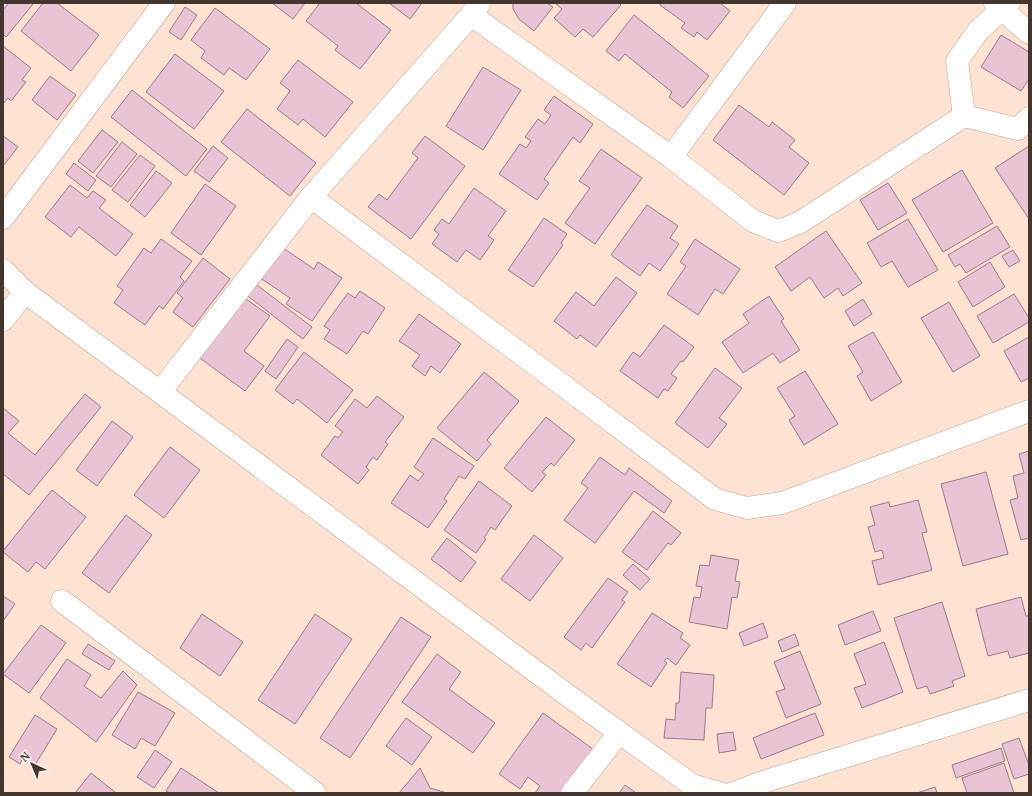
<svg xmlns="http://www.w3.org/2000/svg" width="1032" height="796" font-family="'PT Serif',serif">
	<rect width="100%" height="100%" fill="#ffe3d2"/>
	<g fill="#eac4d4" stroke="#9b7987">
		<path d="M9 3H34L6 37 3 34V10Z"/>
		<path d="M43 3H57L99 35 71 71 21 31Z"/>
		<path d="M272 3H305L293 19Z"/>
		<path d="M320 3H356L391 30 360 69 335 50 338 46 306 21Z"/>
		<path d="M389 3H422L410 19Z"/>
		<path d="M513 3H547L553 7 534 31 519 19 513 9Z"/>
		<path d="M555 3H619L621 5 593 37 583 29 575 37 554 18 562 9Z"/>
		<path d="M661 3H720L730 11 707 40 697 32 694 37 681 28 685 23 660 5Z"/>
		<path d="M185 7 197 15 181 40 169 32Z"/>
		<path d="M215 8 270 49 246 80 229 68 224 75 201 58 205 51 191 40Z"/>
		<path d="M634 15 709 76 683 108 669 97 672 92 625 54 619 61 606 51Z"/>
		<path d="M1001 35 1029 52V79L1021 91 981 67Z"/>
		<path d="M3 46 31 68 22 80 26 82 11 101 8 98 3 104Z"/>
		<path d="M175 54 224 91 194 129 146 92Z"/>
		<path d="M298 60 353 102 325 137 303 119 298 125 277 109 290 91 280 83Z"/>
		<path d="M483 67 521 90 483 150 446 126Z"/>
		<path d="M50 76 76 95 57 120 32 100Z"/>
		<path d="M132 90 207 149 186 176 111 117Z"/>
		<path d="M554 96 593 124 580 143 573 137 544 179 549 183 537 200 499 174 520 144 526 148 531 141 525 137 538 119 545 124 551 115 544 110Z"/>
		<path d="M739 105 769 127 772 122 795 140 789 147 809 163 784 195 713 140Z"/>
		<path d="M247 109 316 163 290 196 221 142Z"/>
		<path d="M102 130 118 142 93 173 78 161Z"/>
		<path d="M3 136 18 147 3 166Z"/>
		<path d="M425 136 465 166 411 239 368 207 379 194 387 200 418 158 412 153Z"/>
		<path d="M122 142 137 154 111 187 96 176Z"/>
		<path d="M213 146 228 158 209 182 194 171Z"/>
		<path d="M1029 146V219L995 168Z"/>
		<path d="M601 149 642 178 595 244 565 223 590 188 579 181Z"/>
		<path d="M140 155 155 166 128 202 112 190Z"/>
		<path d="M74 163 96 180 88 191 66 174Z"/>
		<path d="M962 170 993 223 943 252 912 200Z"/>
		<path d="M156 171 172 183 145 217 130 205Z"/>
		<path d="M888 183 907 213 878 230 860 200Z"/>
		<path d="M205 184 236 206 201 255 171 233Z"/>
		<path d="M70 185 87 198 93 191 106 200 99 208 133 234 116 256 79 227 71 237 45 217Z"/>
		<path d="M474 188 506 211 488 236 494 240 480 260 466 250 457 262 432 244 439 234 434 230 442 219 449 224Z"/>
		<path d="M647 205 678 226 670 238 679 244 660 271 649 263 640 276 611 255Z"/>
		<path d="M544 218 567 234 561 243 563 245 533 287 508 270Z"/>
		<path d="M908 219 938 270 908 287 892 261 881 267 867 243Z"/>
		<path d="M997 226 1010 247 966 273 960 264 955 267 948 255Z"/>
		<path d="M826 231 862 283 843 296 838 288 824 298 810 277 791 291 775 267Z"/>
		<path d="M161 239 192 261 180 277 184 281 163 309 159 306 145 325 114 303 123 290 117 286 144 248 151 253Z"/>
		<path d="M695 239 740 269 723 294 715 289 698 315 667 294 686 266 680 262Z"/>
		<path d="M277 244 314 269 318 262 342 278 312 321 286 304 290 298 256 275Z"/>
		<path d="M1013 250 1020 261 1009 267 1002 256Z"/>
		<path d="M203 258 230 279 193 327 173 312 183 298 177 293Z"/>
		<path d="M990 262 1005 287 973 307 958 282Z"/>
		<path d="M616 277 637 293 596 347 580 335 577 339 554 321 576 292 594 306Z"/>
		<path d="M253 282 312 327 303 339 244 293Z"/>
		<path d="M360 291 385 308 368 334 363 331 347 354 324 339 330 330 324 326 348 293 355 298Z"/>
		<path d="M1014 294 1029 318V322L993 343 977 316Z"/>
		<path d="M242 296 270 316 244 351 264 366 245 391 197 356Z"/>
		<path d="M769 296 784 319 781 321 800 350 780 363 773 353 743 373 722 342 749 323 743 314Z"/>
		<path d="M863 299 872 314 854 326 845 311Z"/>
		<path d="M949 302 980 356 953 372 921 318Z"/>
		<path d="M419 314 461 344 440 373 431 366 425 376 412 366 420 355 399 341Z"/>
		<path d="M664 325 694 347 683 362 681 361 671 374 677 378 668 391 664 389 658 398 620 371 633 352 640 357Z"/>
		<path d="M873 332 902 382 871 401 857 376 863 372 848 346Z"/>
		<path d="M1029 337V378L1021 382 1004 351Z"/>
		<path d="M287 339 298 347 276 379 265 371Z"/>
		<path d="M304 352 353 390 327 423 297 399 293 404 275 390Z"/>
		<path d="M715 368 742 388 719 418 727 424 708 448 675 423Z"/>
		<path d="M805 371 838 424 804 445 789 420 795 416 777 388Z"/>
		<path d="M484 372 519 401 487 440 491 444 477 461 437 428Z"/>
		<path d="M85 394 101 407 29 495 3 474V408L19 421 8 433 35 455Z"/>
		<path d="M377 396 404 417 385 442 388 444 377 460 373 457 366 467 369 470 358 484 321 455 335 436 338 438 343 432 335 426 355 399 367 408Z"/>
		<path d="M546 417 575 440 554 466 551 463 542 472 546 475 532 492 504 468Z"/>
		<path d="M112 421 133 437 97 486 76 470Z"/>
		<path d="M433 438 474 466 465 479 459 476 444 499 447 501 428 528 391 503 410 475 418 481 424 474 414 467Z"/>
		<path d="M170 447 200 470 164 518 134 495Z"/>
		<path d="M1029 451V538L1021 540 1010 500 1018 498 1013 476 1024 473 1019 454Z"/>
		<path d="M600 457 625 475 629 468 672 501 664 513 634 491 595 543 564 520 588 488 581 483Z"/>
		<path d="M986 472 1008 554 963 566 941 484Z"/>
		<path d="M479 481 512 506 495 530 491 527 484 538 486 539 476 553 444 530Z"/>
		<path d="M52 490 86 517 45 569 36 562 28 572 3 552V551Z"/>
		<path d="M918 500 927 532 922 533 932 570 878 585 872 561 884 558 882 550 875 552 868 527 875 525 870 507 889 502 890 507Z"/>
		<path d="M653 511 681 533 671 545 668 543 647 570 622 552Z"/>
		<path d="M126 515 152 535 109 593 82 573Z"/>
		<path d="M534 535 563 558 530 601 501 579Z"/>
		<path d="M447 538 476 562 461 582 431 559Z"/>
		<path d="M711 555 739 560 735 581 740 582 737 598 732 597 727 629 689 622 694 597 700 598 702 587 696 586 700 565 709 566Z"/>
		<path d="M633 564 650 579 640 590 623 575Z"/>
		<path d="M608 578 628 592 622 600 625 602 592 648 586 643 581 650 564 637Z"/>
		<path d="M3 596 15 604 3 621Z"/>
		<path d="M1021 597 1026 616H1029V653L1010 658 1008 651 988 656 976 609Z"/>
		<path d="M942 602 965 676 952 681 954 686 930 694 927 686 917 689 894 618Z"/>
		<path d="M873 611 881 631 845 645 838 625Z"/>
		<path d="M652 613 683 633 680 638 690 645 676 665 667 658 664 661 667 663 651 687 617 664Z"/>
		<path d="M202 614 243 642 220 676 180 648Z"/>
		<path d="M315 614 352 639 295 724 258 700Z"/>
		<path d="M401 617 431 637 350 758 320 738Z"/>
		<path d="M763 623 768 637 744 646 739 633Z"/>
		<path d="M41 625 66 643 29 693 3 674Z"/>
		<path d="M795 634 799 645 782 652 778 641Z"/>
		<path d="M884 642 903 692 862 708 854 688 866 684 854 654Z"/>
		<path d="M88 644 115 661 109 670 82 654Z"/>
		<path d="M800 651 821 704 786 718 776 692 785 689 774 662Z"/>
		<path d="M437 654 461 672 449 689 495 723 473 753 402 702Z"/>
		<path d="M67 659 91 675 84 686 101 698 123 671 137 685 96 742 40 698Z"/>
		<path d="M681 672 714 675 712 708H706L704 740 664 738 666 719 675 720 676 703H679Z"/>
		<path d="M138 692 175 713 155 746 141 738 135 749 112 735Z"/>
		<path d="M543 713 593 749 561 793H535L540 786 528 777 520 789 499 774Z"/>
		<path d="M815 713 824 735 761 759 753 738Z"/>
		<path d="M35 715 57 729 35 765 23 758 20 764 9 757Z"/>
		<path d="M406 718 432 737 412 765 386 746Z"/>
		<path d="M733 732 736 750 719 753 717 734Z"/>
		<path d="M1019 738 1029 765V774L1014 779 1002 744Z"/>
		<path d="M1001 748 1005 761 956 778 952 765Z"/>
		<path d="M155 750 172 762 154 788 137 777Z"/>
		<path d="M1004 763 1014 793H967L962 778Z"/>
		<path d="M181 768 219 793H170L166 791Z"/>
		<path d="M420 768 430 788 447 793H399Z"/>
		<path d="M91 773 116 793H75Z"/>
		<path d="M625 785 636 793H619Z"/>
		<path d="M935 787 937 793H917Z"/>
	</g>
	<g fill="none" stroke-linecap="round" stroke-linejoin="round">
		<g stroke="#bf9f8b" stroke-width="23">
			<g id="minor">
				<path d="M995 3 1029 33"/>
				<path d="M471 15 671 157 753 221 778 231 799 223 964 116 1018 129 1029 118"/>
				<path d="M964 116 957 61 978 31 1009 3"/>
				<path d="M671 157 785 3"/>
				<path d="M311 197 715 499 747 508 782 503 1029 411"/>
				<path d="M3 218 164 3"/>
				<path d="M3 270 25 292 160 392 570 697 692 785 721 793"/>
				<path d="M3 320 25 292"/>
				<path d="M160 392 311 197 471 15 479 4"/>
				<path d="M62 601 315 793"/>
				<path d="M572 793 619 733"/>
				<path d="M733 793 769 780 1029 700"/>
			</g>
		</g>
		<use href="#minor" stroke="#fff" stroke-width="22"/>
	</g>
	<rect width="1032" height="796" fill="none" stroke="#43362e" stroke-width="8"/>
	<g transform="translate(32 764) rotate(316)" stroke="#fcf5f1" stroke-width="3" paint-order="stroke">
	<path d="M0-3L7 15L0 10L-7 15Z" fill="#43362e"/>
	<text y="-6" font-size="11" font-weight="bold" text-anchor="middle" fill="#43362e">N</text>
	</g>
</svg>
